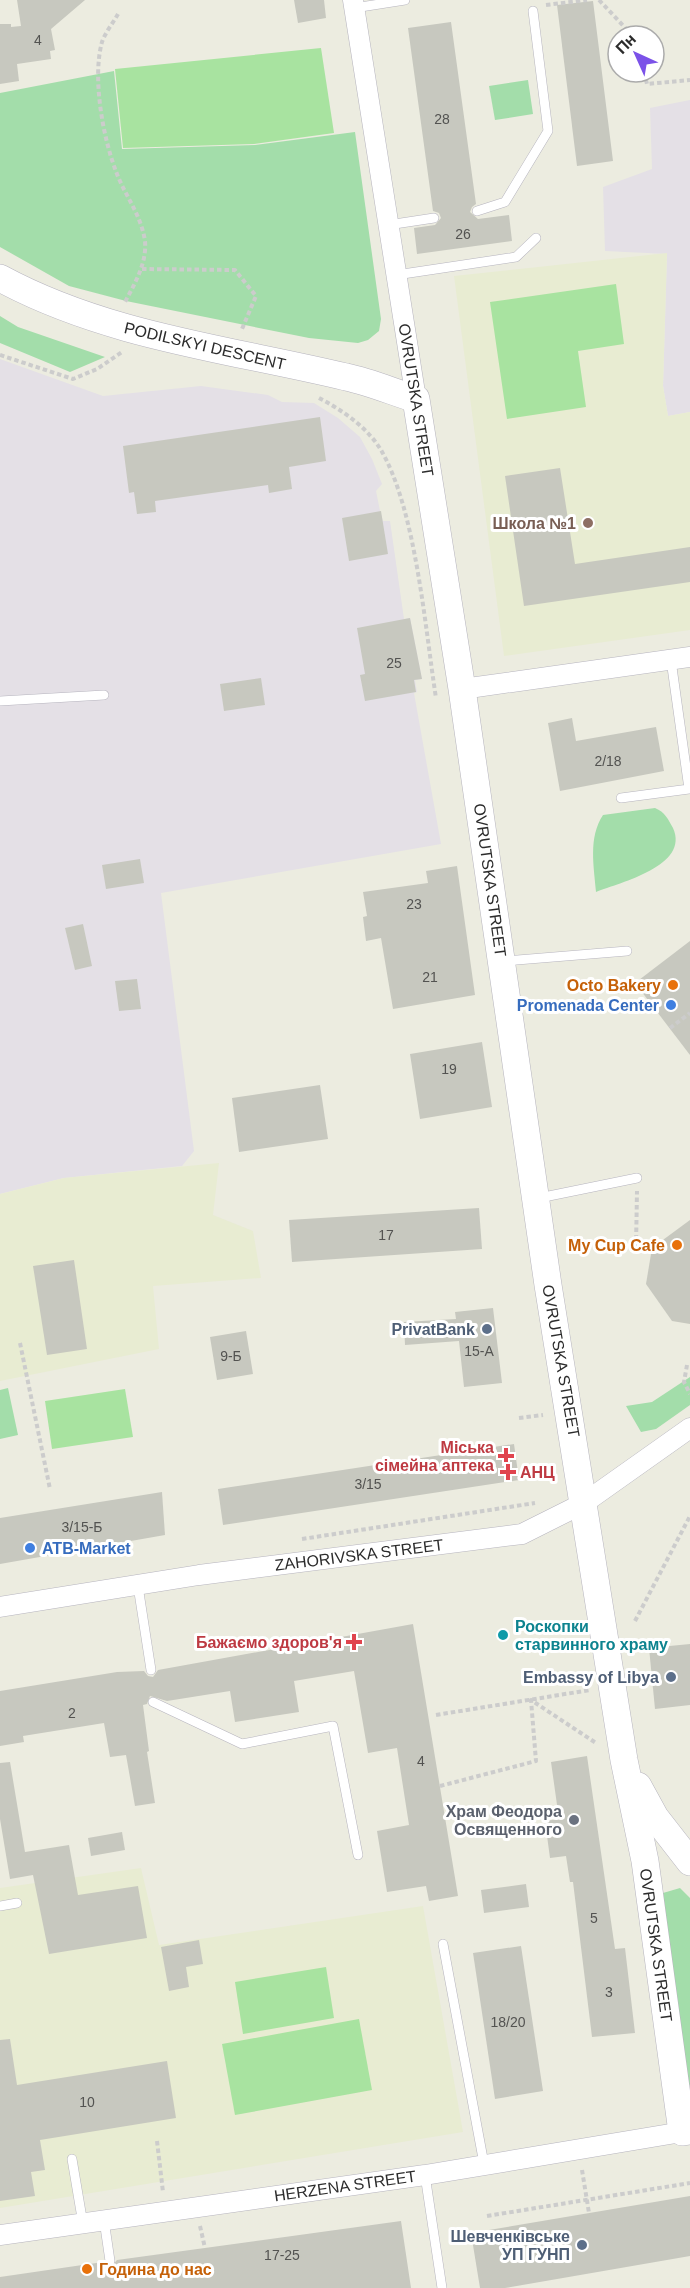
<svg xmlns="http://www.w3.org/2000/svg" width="690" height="2288" font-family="Arial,sans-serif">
	<rect width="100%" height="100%" fill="#ecece0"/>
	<g fill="#e4e0e6">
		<path d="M690 100V412L668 416 663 386 667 254 605 251 603 187 652 169 650 108Z"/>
		<path d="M0 359 103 396 201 386 268 395 282 402 314 403 338 418 360 437 372 459 382 484 376 491 380 511 383 521H390L404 619 410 618 422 679 415 680 417 692 414 693 441 844 161 893 194 1151 182 1166 64 1178 0 1194Z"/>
	</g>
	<g fill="#e8ecd2">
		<path d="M667 253 663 386 668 416 690 412V630L504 656 454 276Z"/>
		<path d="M219 1163 213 1215 253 1231 261 1278 153 1286 159 1349 0 1381V1194L64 1178Z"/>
		<path d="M141 1868 159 1945 423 1906 463 2132 0 2208V1888Z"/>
	</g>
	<g fill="#a3ddaa">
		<path d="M114 71 122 149 255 145 355 132 381 319 379 331 368 340 358 343 309 338 126 301 69 286 0 247V93Z"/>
		<path d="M528 80 533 114 495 120 489 86Z"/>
		<path d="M0 316 18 327 105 357 70 372 0 343Z"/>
		<path d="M655 808C665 812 668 819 673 828 690 866 621 882 596 892 594 866 588 838 603 815Z"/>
		<path d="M690 1377V1405L656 1429 641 1432 626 1406 652 1402Z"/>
		<path d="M8 1388 18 1435 0 1439V1390Z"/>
		<path d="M680 1888 690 1898V2086L686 2082 663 1893Z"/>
	</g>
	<g fill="#a8e3a0">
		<path d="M321 48 334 133 254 144 123 148 115 69Z"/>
		<path d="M616 284 624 344 578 351 586 407 507 419 490 302Z"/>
		<path d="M125 1389 133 1437 52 1449 45 1401Z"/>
		<path d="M326 1967 334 2018 243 2034 235 1982Z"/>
		<path d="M359 2019 372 2090 235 2115 222 2044Z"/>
	</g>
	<g fill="#c7c8bf">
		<path d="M17 0H85L51 29 55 50 50 51 51 59 17 64 19 81 0 84V24H11V27L21 26Z"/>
		<path d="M294 0H324L326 18 298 23Z"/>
		<path d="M593 1 613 161 577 166 557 5Z"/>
		<path d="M451 22 476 204 472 207 470 212 478 219 509 215 512 241 417 254 414 228 435 225 441 218 439 213 433 211 408 28Z"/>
		<path d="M320 417 326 461 289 467 292 489 269 493 268 485 155 501 156 512 137 514 134 492 129 493 123 446Z"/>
		<path d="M560 468 575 564 690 547V582L524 606 505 476Z"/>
		<path d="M381 511 388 554 349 561 342 518Z"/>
		<path d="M410 618 422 679 414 680 416 692 365 701 360 675 365 674 357 628Z"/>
		<path d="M261 678 265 705 224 711 220 684Z"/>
		<path d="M572 718 576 741 656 727 664 771 560 791 548 723Z"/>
		<path d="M140 859 144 883 106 889 102 865Z"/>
		<path d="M457 866 475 995 393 1009 381 938 366 941 363 917 367 916 363 892 428 883 426 871Z"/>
		<path d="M83 924 92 966 75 970 65 928Z"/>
		<path d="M690 941V1055L635 983Z"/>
		<path d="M137 979 141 1009 119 1011 115 981Z"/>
		<path d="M482 1042 492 1107 420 1119 410 1054Z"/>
		<path d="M320 1085 328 1139 239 1152 232 1098Z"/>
		<path d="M479 1208 482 1249 292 1262 289 1220Z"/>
		<path d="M690 1220V1324L672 1321 646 1284 652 1248Z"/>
		<path d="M74 1260 87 1349 47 1355 33 1266Z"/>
		<path d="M493 1308 502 1383 464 1387 459 1341 405 1345 404 1322 456 1319 455 1312Z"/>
		<path d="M246 1331 253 1374 217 1380 210 1337Z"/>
		<path d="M514 1444 519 1480 223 1525 218 1489Z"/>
		<path d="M162 1492 165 1535 0 1564V1518Z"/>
		<path d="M413 1624 458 1896 429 1901 426 1886 387 1892 377 1831 409 1825 397 1748 368 1753 354 1671 294 1681 299 1712 235 1722 230 1691 167 1701 150 1696 147 1704 143 1705 149 1751 147 1752 155 1803 135 1806 126 1755 110 1757 104 1723 23 1736 24 1742 0 1746V1691L117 1672 144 1671 148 1676 153 1677 158 1670Z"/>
		<path d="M690 1644V1705L655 1709 649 1648Z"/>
		<path d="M587 1756 615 1949 625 1948 635 2033 592 2037 573 1882H570L566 1856 550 1858 545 1821 559 1819 551 1762Z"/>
		<path d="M10 1762 25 1852 69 1845 78 1895 138 1886 147 1938 49 1954 33 1875 10 1879 0 1819V1763Z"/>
		<path d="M122 1832 125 1850 91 1856 88 1838Z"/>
		<path d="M526 1884 529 1907 484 1913 481 1890Z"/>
		<path d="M199 1940 203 1964 186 1967 189 1987 169 1991 161 1947Z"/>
		<path d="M521 1946 543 2091 495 2099 473 1953Z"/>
		<path d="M10 2039 17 2085 167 2061 176 2118 40 2140 45 2170 31 2172 35 2196 0 2201V2040Z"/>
		<path d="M690 2196V2256L505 2288H480L471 2233Z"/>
		<path d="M401 2221 411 2288H0V2277L103 2262 110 2268 117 2260Z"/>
	</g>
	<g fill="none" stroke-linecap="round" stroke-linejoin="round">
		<g stroke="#b6b4be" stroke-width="10">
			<g id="lane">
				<path d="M354 8 405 0"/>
				<path d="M477 211 505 202 548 131 533 11"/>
				<path d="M388 225 434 218"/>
				<path d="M396 275 516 257 536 238"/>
				<path d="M0 701 104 695"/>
				<path d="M621 798 689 789 671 660"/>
				<path d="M504 961 627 951"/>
				<path d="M539 1198 637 1178"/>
				<path d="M138 1586 151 1670"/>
				<path d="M153 1702 242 1744 333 1726 358 1855"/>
				<path d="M0 1906 17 1903"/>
				<path d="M443 1944 484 2164"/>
				<path d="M72 2159 83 2224"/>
				<path d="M425 2175 442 2288"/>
				<path d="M104 2220 110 2261"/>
			</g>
		</g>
		<g stroke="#b6b4be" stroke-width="21">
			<g id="street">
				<path d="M353 0 416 399"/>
				<path d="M462 689 690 657"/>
				<path d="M0 1607 199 1575 522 1534 584 1503 690 1428"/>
				<path d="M0 2235 425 2175 682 2132"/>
			</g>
		</g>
		<g stroke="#b6b4be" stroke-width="28">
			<g id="secondary">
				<path d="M0 278C107 336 229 349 346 377 370 382 393 392 416 399L462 689 548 1285 624 1760 645 1861 682 2132 690 2131"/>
				<path d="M638 1786 655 1817 690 1862"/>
			</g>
		</g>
		<g stroke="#ccc" stroke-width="4" stroke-dasharray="4.5 3" stroke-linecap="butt">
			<path d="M599 0 633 36"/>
			<path d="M546 5 587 0"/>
			<path d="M118 14C113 23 105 33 102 42 92 78 103 139 117 174 126 197 141 215 145 241 147 263 135 283 125 302"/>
			<path d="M644 72 647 84 690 80"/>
			<path d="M142 269 235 270 256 296 242 329"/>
			<path d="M0 355 73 379 97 369 122 352"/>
			<path d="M319 398C342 410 367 427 381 450 416 510 425 628 436 698"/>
			<path d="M670 1028 690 1013"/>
			<path d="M636 1247 637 1191"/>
			<path d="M20 1343 50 1489"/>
			<path d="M687 1365 684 1382 690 1394"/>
			<path d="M519 1418 543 1415"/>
			<path d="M302 1539 535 1503"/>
			<path d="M635 1621 690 1516"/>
			<path d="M436 1715 590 1690"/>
			<path d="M440 1786 536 1761 531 1700 596 1743"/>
			<path d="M157 2141 163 2192"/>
			<path d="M582 2170 589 2213"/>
			<path d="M487 2216 690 2183"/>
			<path d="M200 2226 205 2248"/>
		</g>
		<use href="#lane" stroke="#fff" stroke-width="9"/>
		<use href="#street" stroke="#fff" stroke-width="20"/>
		<use href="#secondary" stroke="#fff" stroke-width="27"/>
	</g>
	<circle fill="#8d6e63" stroke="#fff" stroke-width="2" cx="588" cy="523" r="6"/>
	<g fill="#e8710a" stroke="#fff" stroke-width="2">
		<circle cx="673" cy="985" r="6"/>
		<circle cx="677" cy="1245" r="6"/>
		<circle cx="87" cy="2269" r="6"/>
	</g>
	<g fill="#3f7fe0" stroke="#fff" stroke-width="2">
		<circle cx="671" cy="1005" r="6"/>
		<circle cx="30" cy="1548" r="6"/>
	</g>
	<g fill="#5c6f8a" stroke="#fff" stroke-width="2">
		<circle cx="487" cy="1329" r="6"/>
		<circle cx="671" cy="1677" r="6"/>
		<circle cx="582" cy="2245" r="6"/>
	</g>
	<g fill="#e0444e" stroke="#fff" stroke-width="2">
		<path d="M503 1447h6v6h6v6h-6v6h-6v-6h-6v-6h6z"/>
		<path d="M505 1463h6v6h6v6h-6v6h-6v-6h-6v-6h6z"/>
		<path d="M351 1633h6v6h6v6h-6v6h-6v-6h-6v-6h6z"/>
	</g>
	<circle fill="#0f9aa8" stroke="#fff" stroke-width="2" cx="503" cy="1635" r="6"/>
	<circle fill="#6b7280" stroke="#fff" stroke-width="2" cx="574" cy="1820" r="6"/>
	<g text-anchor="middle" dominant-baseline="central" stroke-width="6" stroke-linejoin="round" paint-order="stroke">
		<g font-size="14" fill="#535351">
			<text x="38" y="40">4</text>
			<text x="442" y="119">28</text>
			<text x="463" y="234">26</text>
			<text x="394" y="663">25</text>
			<text x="608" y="761">2/18</text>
			<text x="414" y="904">23</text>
			<text x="430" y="977">21</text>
			<text x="449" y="1069">19</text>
			<text x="386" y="1235">17</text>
			<text x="479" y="1351">15-А</text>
			<text x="231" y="1356">9-Б</text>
			<text x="368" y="1484">3/15</text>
			<text x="82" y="1527">3/15-Б</text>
			<text x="72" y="1713">2</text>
			<text x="421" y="1761">4</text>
			<text x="594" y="1918">5</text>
			<text x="609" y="1992">3</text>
			<text x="508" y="2022">18/20</text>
			<text x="87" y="2102">10</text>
			<text x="282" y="2255">17-25</text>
		</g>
		<g font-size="16" fill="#2c2c2c" stroke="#fff">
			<text transform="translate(205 346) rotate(13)">PODILSKYI DESCENT</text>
			<text transform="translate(416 400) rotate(81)">OVRUTSKA STREET</text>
			<text transform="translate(490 880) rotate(82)">OVRUTSKA STREET</text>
			<text transform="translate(561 1361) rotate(80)">OVRUTSKA STREET</text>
			<text transform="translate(359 1555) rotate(-7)">ZAHORIVSKA STREET</text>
			<text transform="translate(656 1945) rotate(82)">OVRUTSKA STREET</text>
			<text transform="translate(345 2186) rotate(-8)">HERZENA STREET</text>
		</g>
		<g font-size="16" font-weight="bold" fill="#785e54" stroke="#fff" text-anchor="end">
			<text x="576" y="523">Школа №1</text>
		</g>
		<g font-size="16" font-weight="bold" fill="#c56008" stroke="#fff" text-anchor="end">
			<text x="661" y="985">Octo Bakery</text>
			<text x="665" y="1245">My Cup Cafe</text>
			<text x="99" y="2269" text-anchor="start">Година до нас</text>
		</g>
		<g font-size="16" font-weight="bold" fill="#366cbe" stroke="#fff" text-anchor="end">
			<text x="659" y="1005">Promenada Center</text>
			<text x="42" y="1548" text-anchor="start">ATB-Market</text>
		</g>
		<g font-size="16" font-weight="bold" fill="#4e5e75" stroke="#fff" text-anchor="end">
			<text x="475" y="1329">PrivatBank</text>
			<text x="659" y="1677">Embassy of Libya</text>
			<text x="570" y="2236">Шевченківське<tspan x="570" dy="18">УП ГУНП</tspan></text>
		</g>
		<g font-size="16" font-weight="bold" fill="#be3a42" stroke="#fff" text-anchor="end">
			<text x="494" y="1447">Міська<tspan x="494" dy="18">сімейна аптека</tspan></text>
			<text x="520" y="1472" text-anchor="start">АНЦ</text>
			<text x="342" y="1642">Бажаємо здоров'я</text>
		</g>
		<g font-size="16" font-weight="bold" fill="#0d838f" stroke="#fff" text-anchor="start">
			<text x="515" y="1626">Роскопки<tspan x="515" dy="18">старвинного храму</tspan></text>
		</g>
		<g font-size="16" font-weight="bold" fill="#5b616d" stroke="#fff" text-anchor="end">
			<text x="562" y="1811">Храм Феодора<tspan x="562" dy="18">Освященного</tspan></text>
		</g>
	</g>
	<g transform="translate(636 54) rotate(315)"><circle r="28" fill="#ffffff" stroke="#ababab" stroke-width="1.5"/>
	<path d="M0-4.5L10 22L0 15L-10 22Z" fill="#7b52e8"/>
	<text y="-9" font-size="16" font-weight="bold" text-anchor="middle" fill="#2c2c2c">Пн</text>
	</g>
</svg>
